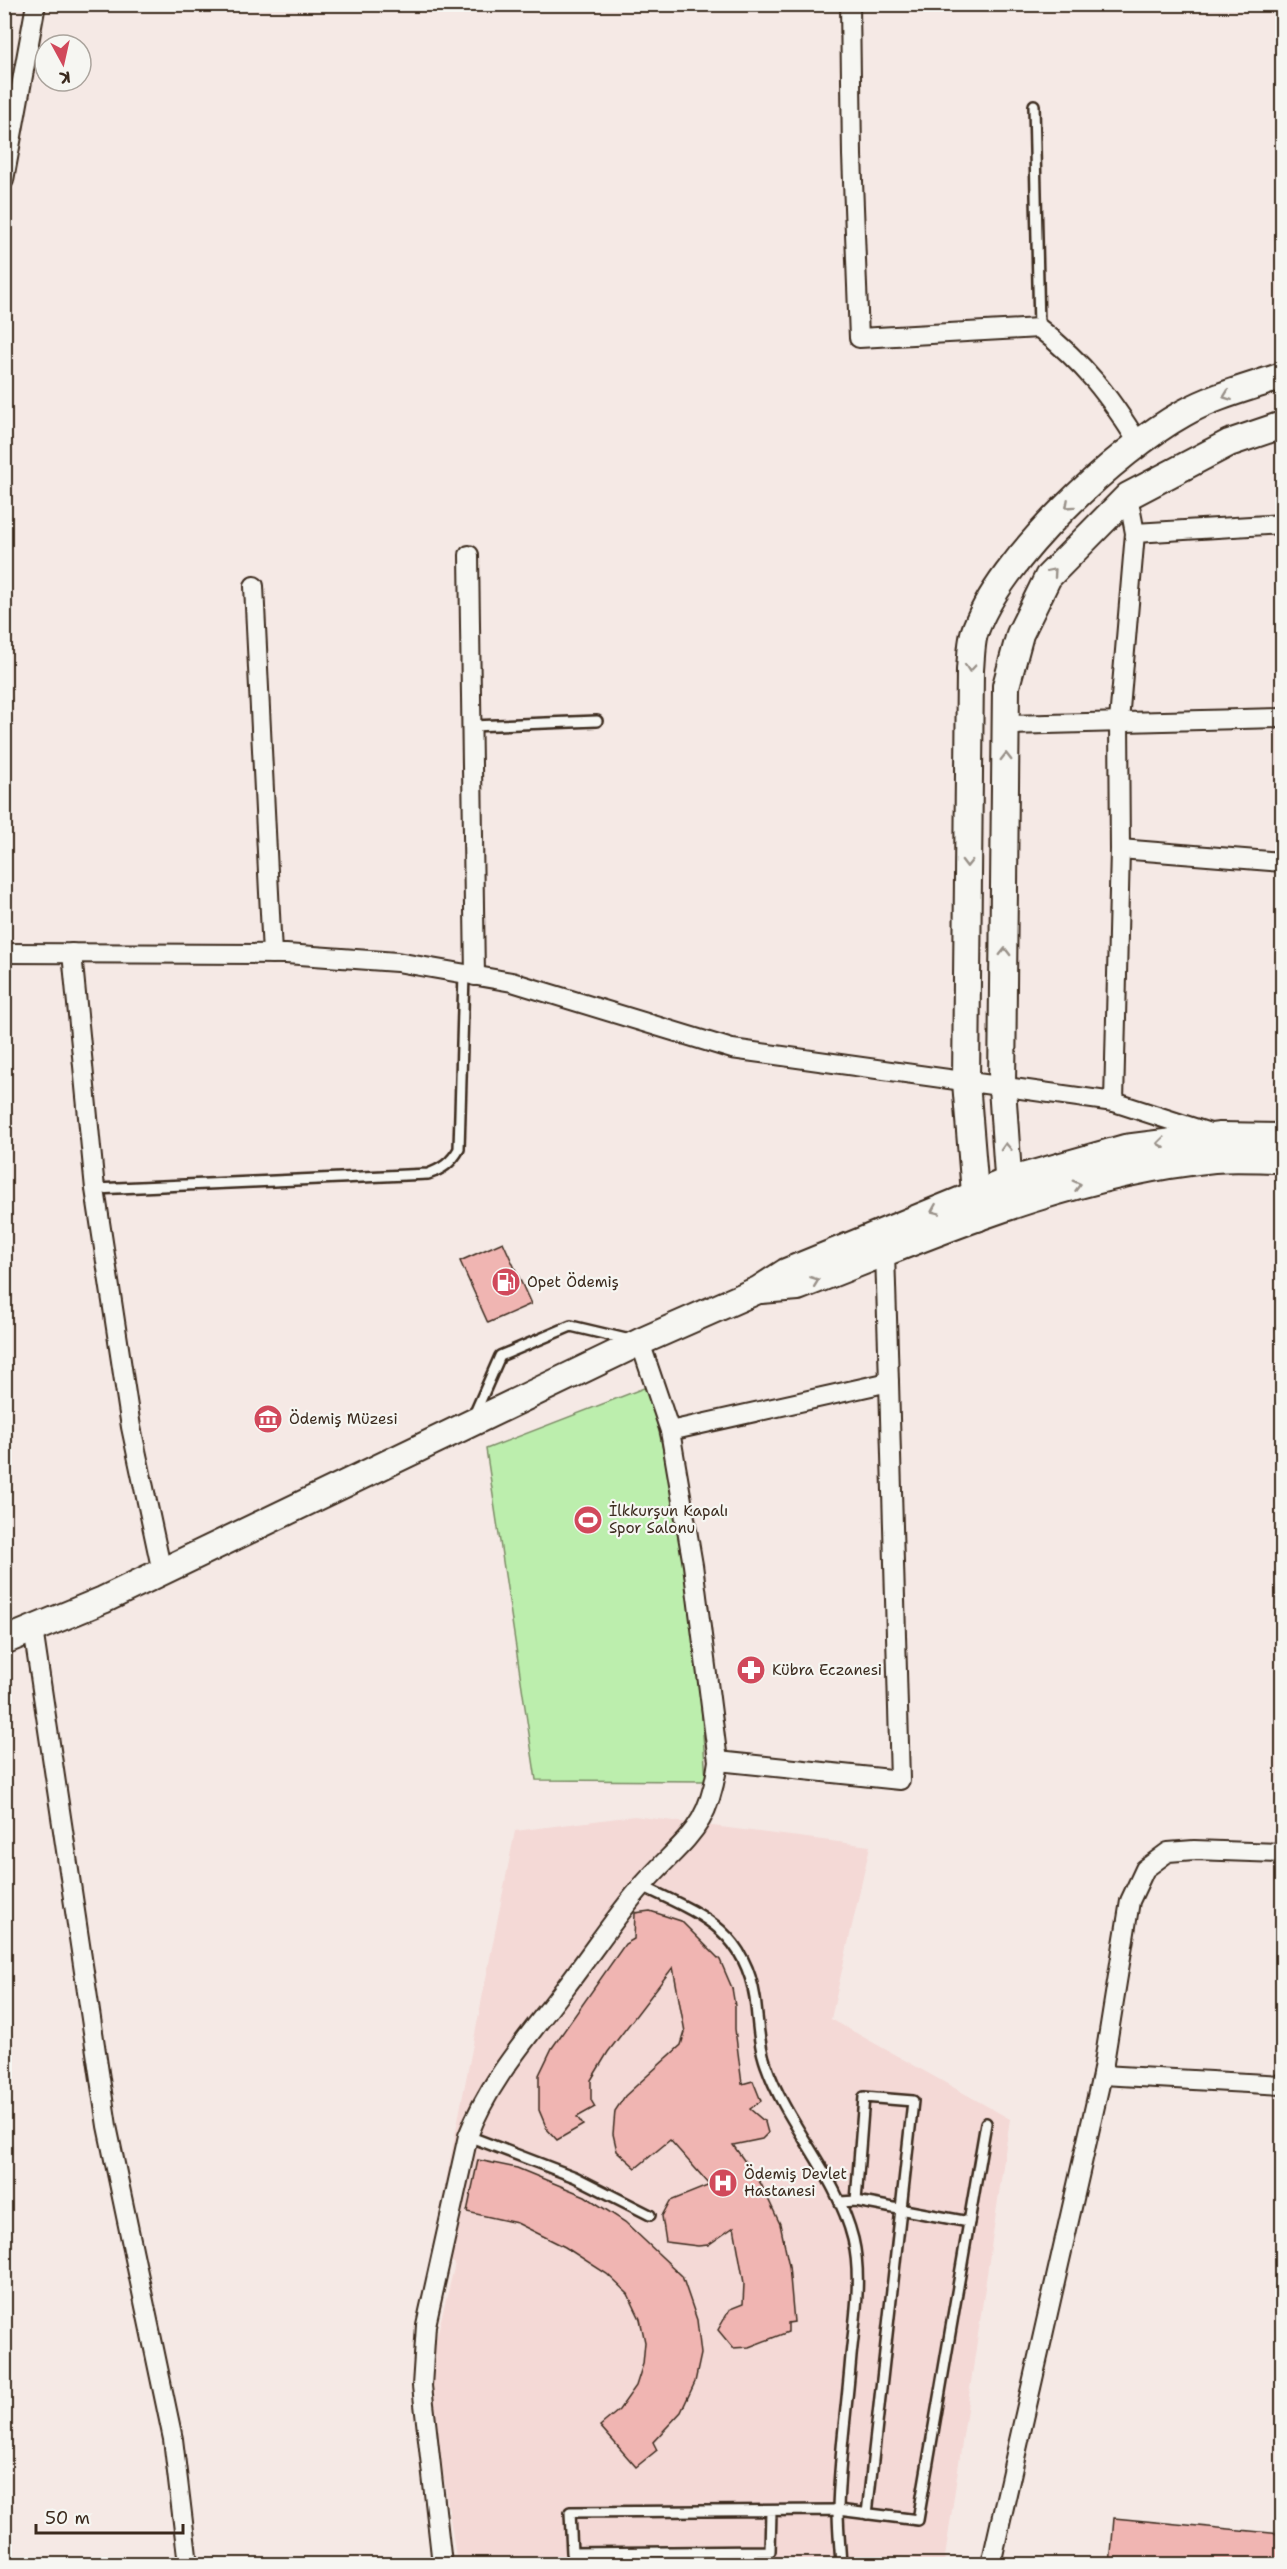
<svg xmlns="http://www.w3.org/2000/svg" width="1287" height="2569" font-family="'Shantell Sans',sans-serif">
	<rect width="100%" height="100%" fill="#f5e9e5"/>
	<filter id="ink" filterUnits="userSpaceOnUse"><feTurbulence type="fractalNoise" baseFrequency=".0167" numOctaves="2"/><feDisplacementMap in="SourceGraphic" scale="12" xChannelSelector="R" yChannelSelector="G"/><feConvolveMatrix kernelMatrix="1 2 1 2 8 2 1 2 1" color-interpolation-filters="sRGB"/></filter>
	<g filter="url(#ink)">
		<path fill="#f4d9d6" d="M634 1816 870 1846 831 2019 1010 2119 944 2564H457L428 2372 455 2264 433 2247 515 1831Z"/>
		<path fill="#bceead" stroke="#7c8c66" stroke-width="1.5" d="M649 1386 694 1590 706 1781 536 1780 486 1449Z"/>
		<g fill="#f0b5b2" stroke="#3b2a1e" stroke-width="1.5">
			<path d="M503 1242 531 1304 488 1323 460 1261Z"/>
			<path d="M650 1911 681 1921 720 1960 732 1988 735 2006V2029L742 2084 753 2081 761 2101 750 2109 765 2122 768 2133 762 2139 733 2145 761 2184 780 2224 789 2266 794 2322 788 2323V2332L749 2347 733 2348 718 2330 730 2309 743 2304 744 2283 734 2227 708 2245 698 2246 666 2242 662 2216 670 2201 710 2185 670 2140 636 2168 617 2151 613 2134 615 2111 625 2096 681 2045 685 2032 673 1967 608 2052 591 2080V2100L595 2107 577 2117 583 2125 557 2140 547 2129 539 2110V2075L552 2048 625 1944 634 1939 635 1913Z"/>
			<path d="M478 2160 517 2168 585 2196 625 2222 682 2276 697 2320 701 2354 695 2382 681 2412 653 2442 657 2450 636 2467 600 2426 619 2410 636 2386 643 2364 645 2342 640 2319 628 2294 607 2274 565 2247 517 2223 467 2212Z"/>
			<path d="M1114 2518 1281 2534 1279 2565H1110Z"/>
		</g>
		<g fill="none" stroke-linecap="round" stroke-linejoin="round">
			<g stroke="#3b2a1e" stroke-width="14">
				<g id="lane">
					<path d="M1034 105 1039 328"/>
					<path d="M471 726 597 721"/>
					<path d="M95 1189 428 1174C442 1169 451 1163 459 1149L464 974"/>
					<path d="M474 1415 500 1356 571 1326 630 1340"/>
					<path d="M642 1886C698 1913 744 1928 755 1998 758 2020 758 2043 766 2065 787 2126 837 2175 853 2239 862 2277 855 2317 851 2356 847 2407 839 2459 838 2510 838 2528 840 2547 841 2564"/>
					<path d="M468 2136 575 2177 650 2215"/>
					<path d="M856 2201 864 2097 913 2101 867 2514"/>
					<path d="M840 2202 856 2201 969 2222"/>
					<path d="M771 2511 770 2551 572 2553 570 2512 838 2510 918 2520 986 2123"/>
				</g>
			</g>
			<g stroke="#3b2a1e" stroke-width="22">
				<g id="street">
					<path d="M850 4 852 155 859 338 1039 328C1085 364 1108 394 1139 444"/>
					<path d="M4 180 36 4"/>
					<path d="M1135 533 1282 524"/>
					<path d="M469 555 475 976"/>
					<path d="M254 586 272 954"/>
					<path d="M1006 725 1282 718"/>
					<path d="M1120 849 1282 862"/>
					<path d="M4 953 286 954 397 962 512 982 732 1049 1114 1102 1213 1134"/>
					<path d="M72 953 95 1189 131 1427 162 1572"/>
					<path d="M1114 1102 1120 849 1119 721 1135 533 1128 496"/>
					<path d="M885 1253 889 1382"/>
					<path d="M670 1431 889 1382 900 1780 718 1761"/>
					<path d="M33 1629 107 2126 173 2439 188 2564"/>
					<path d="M1102 2075 1282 2085"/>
					<path d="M442 2564 422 2386 426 2325 468 2136C489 2080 530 2035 565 1988 591 1954 615 1917 642 1886 685 1837 709 1831 718 1761L693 1565 670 1431 640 1342"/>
					<path d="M991 2564 1102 2075 1130 1901 1145 1869 1168 1852 1194 1850 1282 1853"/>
				</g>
			</g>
			<g stroke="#3b2a1e" stroke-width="30">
				<g id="secondary">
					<path d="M1010 1205 1002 1087 1006 686 1020 634 1048 577 1128 496 1229 443 1282 425"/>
					<path d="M977 1218 966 1082 970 670C971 659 971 645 974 634 998 560 1117 450 1184 413 1214 396 1251 387 1282 376"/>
					<path d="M761 1290 798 1287C935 1234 1067 1174 1214 1159 1237 1157 1260 1159 1282 1159"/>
					<path d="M4 1641 103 1600 640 1342 758 1290 786 1272 1008 1181 1125 1148 1220 1136 1282 1137"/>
				</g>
			</g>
			<use href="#lane" stroke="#f6f6f2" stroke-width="9"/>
			<use href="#street" stroke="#f6f6f2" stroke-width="18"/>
			<use href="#secondary" stroke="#f6f6f2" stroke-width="26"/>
		</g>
		<defs><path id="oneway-chevron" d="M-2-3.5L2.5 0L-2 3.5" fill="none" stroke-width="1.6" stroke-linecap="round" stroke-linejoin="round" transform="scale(1.5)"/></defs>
		<g stroke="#989088">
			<use href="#oneway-chevron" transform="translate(1227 396) rotate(159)"/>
			<use href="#oneway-chevron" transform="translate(1069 505) rotate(138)"/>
			<use href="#oneway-chevron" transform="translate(1053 572) rotate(-49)"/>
			<use href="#oneway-chevron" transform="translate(970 668) rotate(95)"/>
			<use href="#oneway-chevron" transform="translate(1006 757) rotate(-90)"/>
			<use href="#oneway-chevron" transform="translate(967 863) rotate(91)"/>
			<use href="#oneway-chevron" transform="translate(1005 952) rotate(-89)"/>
			<use href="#oneway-chevron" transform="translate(1161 1143) rotate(173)"/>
			<use href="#oneway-chevron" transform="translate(1006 1147) rotate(-93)"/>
			<use href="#oneway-chevron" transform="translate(1077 1185) rotate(-15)"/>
			<use href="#oneway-chevron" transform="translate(935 1210) rotate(157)"/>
			<use href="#oneway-chevron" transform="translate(815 1281) rotate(-21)"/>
		</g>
	</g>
	<defs>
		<g id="fuel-disc" transform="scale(1.5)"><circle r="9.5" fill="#d1495b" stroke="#f6f6f2"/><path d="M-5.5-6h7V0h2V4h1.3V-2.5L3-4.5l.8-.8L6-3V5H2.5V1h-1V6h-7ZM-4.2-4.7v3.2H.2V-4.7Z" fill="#fff"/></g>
		<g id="museum-disc" transform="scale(1.5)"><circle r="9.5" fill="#d1495b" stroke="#f6f6f2"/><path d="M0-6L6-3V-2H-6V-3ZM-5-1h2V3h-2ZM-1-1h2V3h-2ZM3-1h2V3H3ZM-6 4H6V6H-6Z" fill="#fff"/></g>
		<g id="stadium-disc" transform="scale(1.5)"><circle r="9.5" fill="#d1495b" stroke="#f6f6f2"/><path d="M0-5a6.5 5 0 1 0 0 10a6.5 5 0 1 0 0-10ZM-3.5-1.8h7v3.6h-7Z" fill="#fff"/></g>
		<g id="pharmacy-disc" transform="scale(1.5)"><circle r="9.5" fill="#d1495b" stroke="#f6f6f2"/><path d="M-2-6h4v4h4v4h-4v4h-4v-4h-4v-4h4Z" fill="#fff"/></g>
		<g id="hospital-disc" transform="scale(1.5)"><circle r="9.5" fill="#d1495b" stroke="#f6f6f2"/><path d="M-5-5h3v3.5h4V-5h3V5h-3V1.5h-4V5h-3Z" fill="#fff"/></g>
	</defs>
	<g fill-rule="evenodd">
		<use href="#fuel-disc" x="506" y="1282"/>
		<use href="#museum-disc" x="268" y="1419"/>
		<use href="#stadium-disc" x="588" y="1520"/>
		<use href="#pharmacy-disc" x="751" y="1670"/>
		<use href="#hospital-disc" x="723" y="2183"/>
	</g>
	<g text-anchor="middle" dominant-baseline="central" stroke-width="4.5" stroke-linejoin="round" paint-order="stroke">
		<g font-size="15" fill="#3b2a1e" stroke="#f6f6f2" text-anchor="start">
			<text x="527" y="1282">Opet Ödemiş</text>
			<text x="289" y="1419">Ödemiş Müzesi</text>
			<text x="609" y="1511">İlkkurşun Kapalı<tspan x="609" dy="17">Spor Salonu</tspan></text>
			<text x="772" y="1670">Kübra Eczanesi</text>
			<text x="744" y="2174">Ödemiş Devlet<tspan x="744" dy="17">Hastanesi</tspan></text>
		</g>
	</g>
	<rect width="1287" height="2569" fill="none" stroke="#f6f6f2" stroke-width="24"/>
	<rect x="12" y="12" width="1263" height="2545" fill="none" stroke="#3b2a1e" stroke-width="2" filter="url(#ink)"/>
	<g transform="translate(63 63) rotate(172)"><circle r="28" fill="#f6f6f2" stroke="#aba49d" stroke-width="1.5"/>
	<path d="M0-4.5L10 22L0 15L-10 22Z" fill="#d1495b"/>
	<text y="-9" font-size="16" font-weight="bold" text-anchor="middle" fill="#3b2a1e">K</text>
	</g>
	<path d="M36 2524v9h147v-9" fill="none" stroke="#3b2a1e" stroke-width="3"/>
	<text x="45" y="2524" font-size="18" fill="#3b2a1e" stroke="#f6f6f2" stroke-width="4.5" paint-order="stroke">50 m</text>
</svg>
